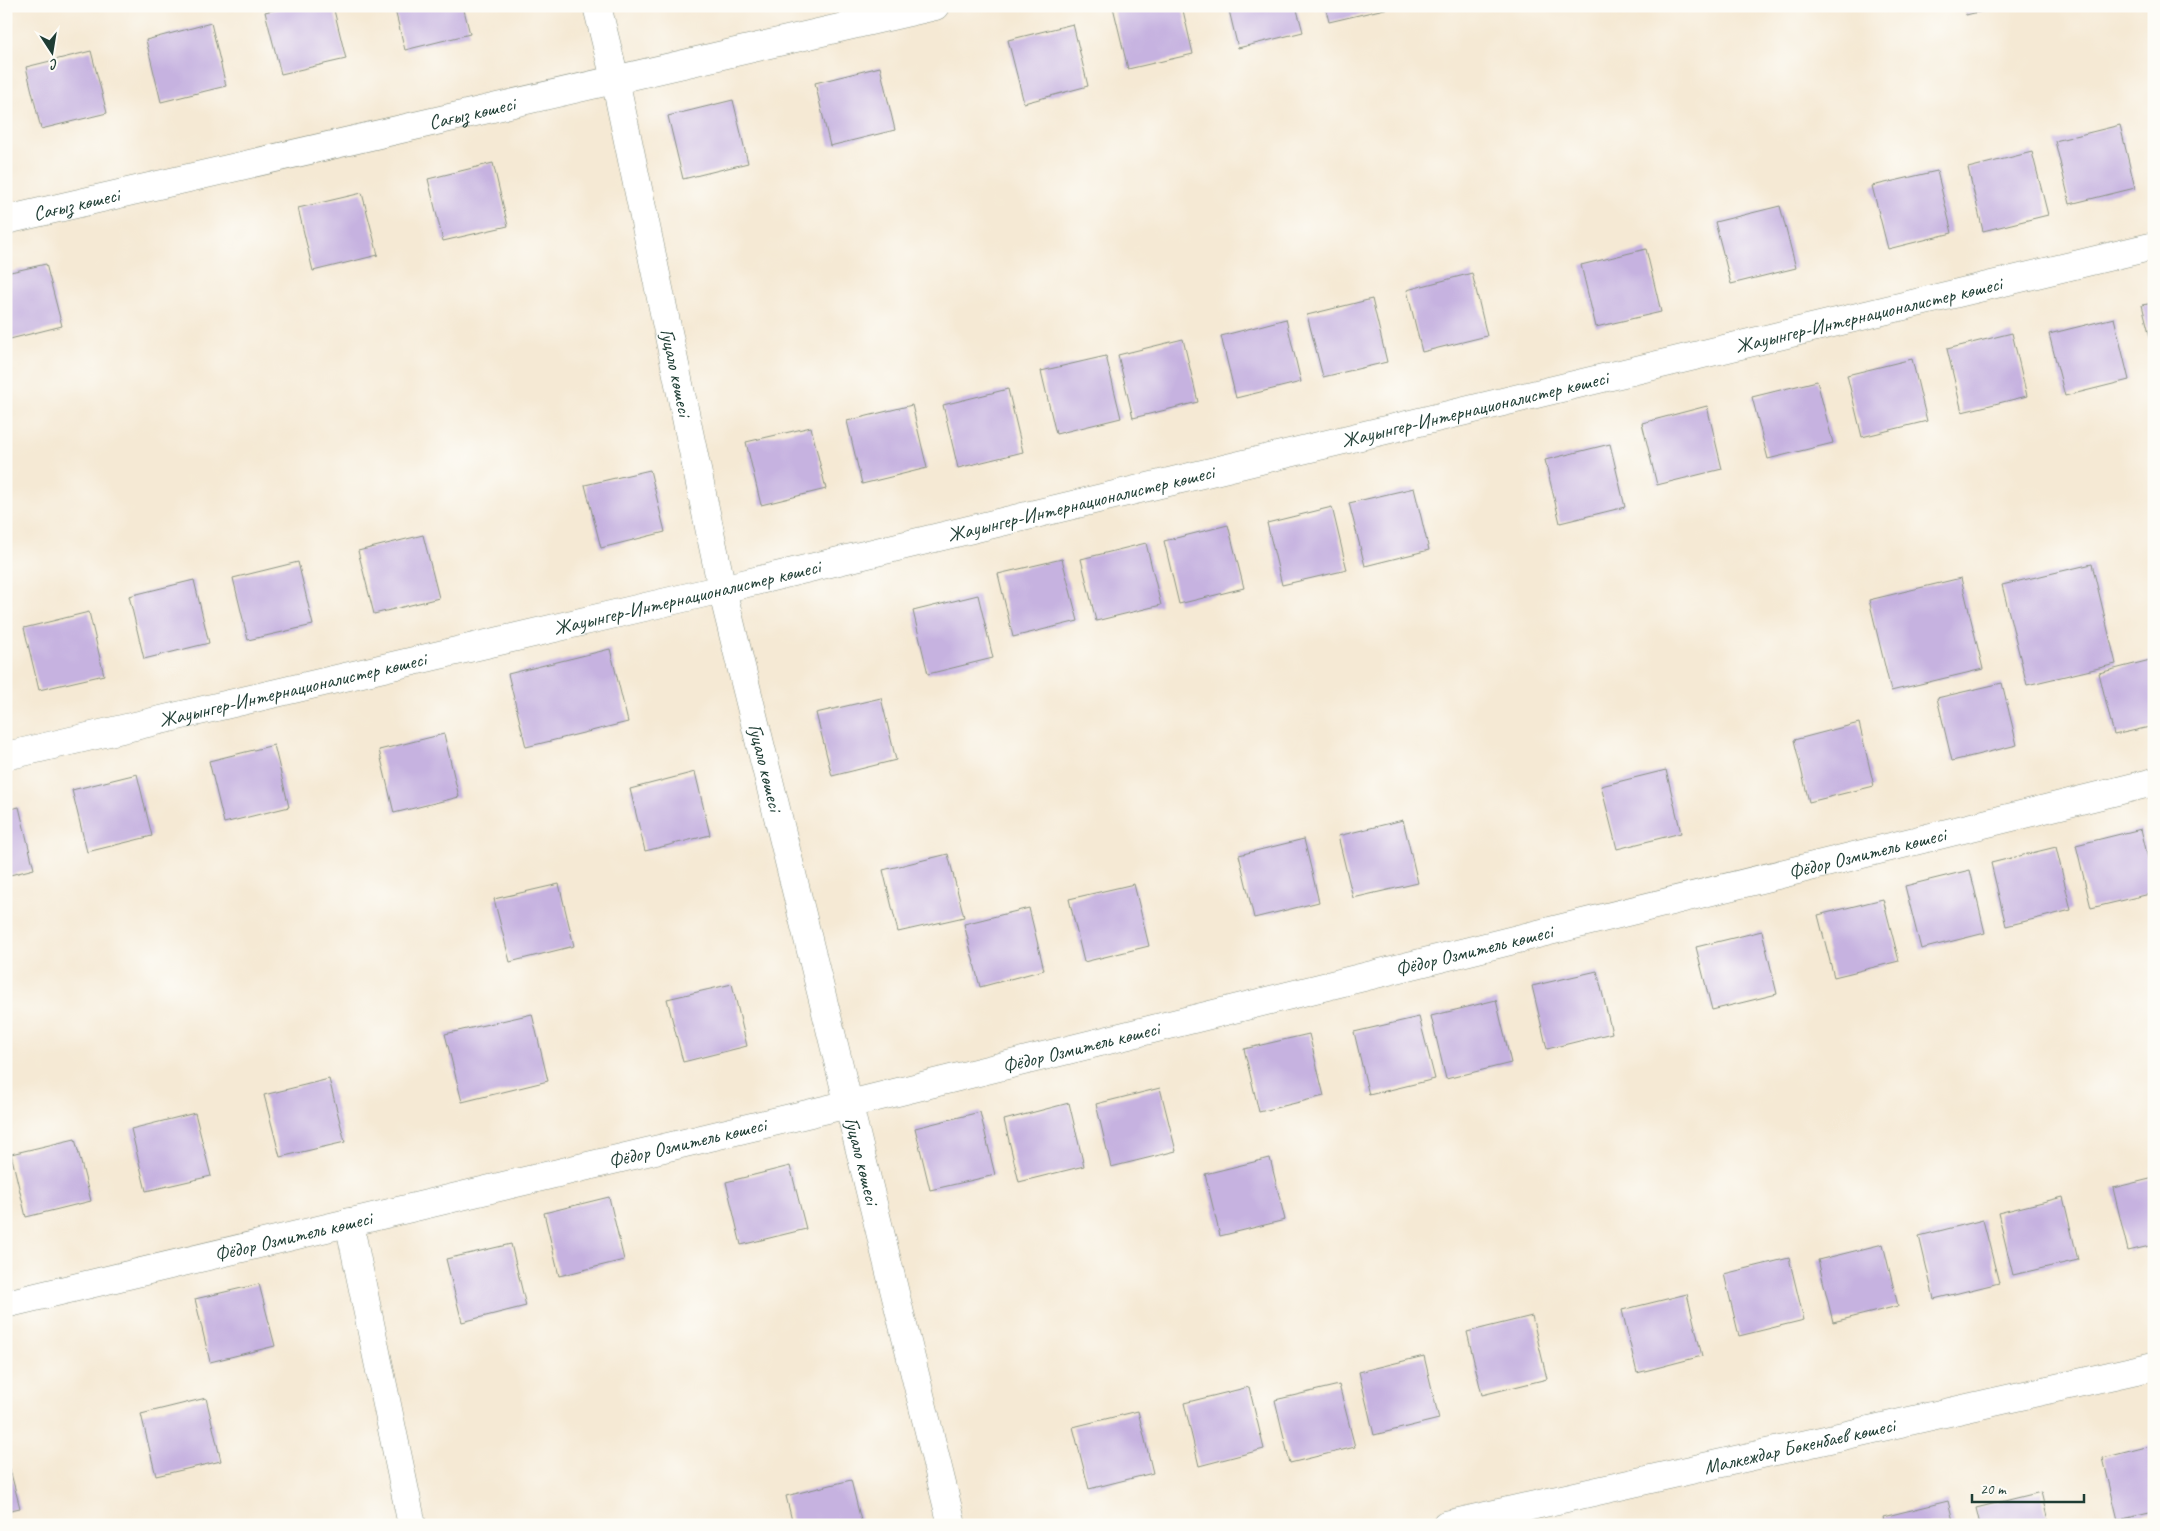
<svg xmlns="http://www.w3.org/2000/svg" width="2160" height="1531" font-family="Caveat,sans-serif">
	<rect width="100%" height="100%" fill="#fdfcf7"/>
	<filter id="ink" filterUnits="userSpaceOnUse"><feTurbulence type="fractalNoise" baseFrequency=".02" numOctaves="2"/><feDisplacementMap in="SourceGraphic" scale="10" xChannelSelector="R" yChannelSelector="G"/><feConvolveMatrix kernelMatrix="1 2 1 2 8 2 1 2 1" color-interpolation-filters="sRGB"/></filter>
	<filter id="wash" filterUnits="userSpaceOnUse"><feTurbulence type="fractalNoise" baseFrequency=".0096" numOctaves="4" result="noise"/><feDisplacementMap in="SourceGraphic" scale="20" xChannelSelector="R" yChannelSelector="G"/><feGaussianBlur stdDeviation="1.12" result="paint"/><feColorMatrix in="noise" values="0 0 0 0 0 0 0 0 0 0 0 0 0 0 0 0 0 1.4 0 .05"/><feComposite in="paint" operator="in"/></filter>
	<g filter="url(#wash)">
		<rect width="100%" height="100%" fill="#f5e9d4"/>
		<g id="blocks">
			<g fill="#c6b2e0">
				<path d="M289 6H333L346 59 281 74 265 12Z"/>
				<path d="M394 6H463L470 34 405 50Z"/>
				<path d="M1116 6H1182L1193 54 1128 69 1113 7Z"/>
				<path d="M1228 6H1296L1303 32 1238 48Z"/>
				<path d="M1325 6H1393V7L1329 22Z"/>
				<path d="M1964 6H1999V7L1966 15Z"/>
				<path d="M211 23 226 86 161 102 146 40Z"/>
				<path d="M1073 24 1088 86 1024 103 1008 40Z"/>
				<path d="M91 51 107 113 41 129 26 67Z"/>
				<path d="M880 67 895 130 830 146 815 83Z"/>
				<path d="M733 100 748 163 683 179 668 116Z"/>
				<path d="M2120 125 2135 188 2070 204 2055 141Z"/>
				<path d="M2032 152 2048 215 1983 231 1968 168Z"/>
				<path d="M493 163 508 226 443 241 428 179Z"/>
				<path d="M1937 171 1952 233 1888 249 1872 186Z"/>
				<path d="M362 193 378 255 313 271 298 208Z"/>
				<path d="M1780 206 1796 268 1731 284 1715 222Z"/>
				<path d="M1646 249 1661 312 1596 327 1581 265Z"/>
				<path d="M46 264 62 326 6 340V273Z"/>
				<path d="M1472 273 1487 336 1422 352 1407 290Z"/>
				<path d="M1372 299 1387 362 1323 377 1307 315Z"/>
				<path d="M2154 303V349H2153L2142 305Z"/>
				<path d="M2114 318 2129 380 2065 396 2049 334Z"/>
				<path d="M1286 319 1301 382 1236 398 1221 336Z"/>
				<path d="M2012 333 2027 396 1962 412 1947 349Z"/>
				<path d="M1183 339 1198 402 1133 418 1118 355Z"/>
				<path d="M1106 356 1121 418 1056 434 1041 371Z"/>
				<path d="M1912 359 1927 421 1862 437 1847 375Z"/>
				<path d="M1817 381 1833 443 1768 459 1752 397Z"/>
				<path d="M1008 389 1023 452 958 468 943 405Z"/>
				<path d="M912 405 927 468 862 484 847 421Z"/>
				<path d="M1707 406 1722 469 1657 485 1642 423Z"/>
				<path d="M811 427 826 489 761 505 746 442Z"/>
				<path d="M1610 444 1625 507 1560 523 1545 460Z"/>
				<path d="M650 470 665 532 601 548 585 485Z"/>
				<path d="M1414 488 1429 550 1365 566 1349 503Z"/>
				<path d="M1332 507 1347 570 1282 585 1267 523Z"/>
				<path d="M1228 525 1244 588 1179 604 1164 541Z"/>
				<path d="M423 535 439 598 374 614 358 551Z"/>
				<path d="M1146 543 1161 605 1096 621 1081 559Z"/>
				<path d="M1062 559 1078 621 1013 637 998 574Z"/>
				<path d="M298 562 313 625 248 640 233 578Z"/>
				<path d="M2092 564 2116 664 2027 685 2002 585Z"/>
				<path d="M1961 578 1983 669 1891 691 1869 600Z"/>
				<path d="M194 580 209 643 144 659 129 596Z"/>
				<path d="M978 595 993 658 928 674 913 611Z"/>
				<path d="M89 612 104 675 39 690 24 628Z"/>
				<path d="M610 649 628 722 526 747 508 674Z"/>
				<path d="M2154 659V726L2114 735 2099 673Z"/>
				<path d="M2002 683 2017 745 1952 761 1937 698Z"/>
				<path d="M881 698 896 760 832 776 816 713Z"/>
				<path d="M1859 723 1874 786 1809 802 1794 740Z"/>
				<path d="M444 734 459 797 394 813 379 750Z"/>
				<path d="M274 745 289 807 224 823 209 761Z"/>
				<path d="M1666 770 1681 833 1617 849 1601 786Z"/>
				<path d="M695 772 710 835 645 851 630 789Z"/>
				<path d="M137 774 152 836 87 852 72 790Z"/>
				<path d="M19 807 34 869 6 876V810Z"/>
				<path d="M1403 820 1418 883 1353 898 1338 836Z"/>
				<path d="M2141 829 2154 883V893L2091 908 2076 845Z"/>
				<path d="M1304 839 1319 902 1254 918 1239 855Z"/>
				<path d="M2056 847 2071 910 2006 926 1991 863Z"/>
				<path d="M948 854 964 917 898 932 883 870Z"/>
				<path d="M1970 870 1985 933 1921 949 1905 886Z"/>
				<path d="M559 884 574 946 510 962 494 899Z"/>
				<path d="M1134 884 1149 946 1084 962 1069 899Z"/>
				<path d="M1883 899 1899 961 1834 977 1818 915Z"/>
				<path d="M1029 908 1044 970 980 987 964 924Z"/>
				<path d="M1762 931 1777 994 1712 1010 1696 947Z"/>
				<path d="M1597 971 1612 1033 1547 1049 1532 986Z"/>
				<path d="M732 984 747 1046 683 1062 667 999Z"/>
				<path d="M1496 1000 1511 1063 1446 1079 1431 1016Z"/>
				<path d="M532 1014 548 1081 462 1102 445 1034Z"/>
				<path d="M1419 1017 1435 1079 1369 1095 1354 1032Z"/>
				<path d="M1309 1034 1324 1096 1259 1112 1244 1049Z"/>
				<path d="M329 1079 345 1142 280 1157 264 1095Z"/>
				<path d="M1160 1088 1176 1151 1111 1167 1096 1104Z"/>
				<path d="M1069 1103 1084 1166 1019 1182 1004 1120Z"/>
				<path d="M980 1112 995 1175 930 1190 915 1128Z"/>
				<path d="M195 1113 211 1176 146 1191 131 1129Z"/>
				<path d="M75 1139 91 1201 26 1217 11 1154Z"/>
				<path d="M1270 1158 1285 1220 1220 1236 1205 1174Z"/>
				<path d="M790 1166 806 1229 741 1245 726 1182Z"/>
				<path d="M2154 1178V1245L2128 1251 2113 1188Z"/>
				<path d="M609 1197 624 1260 559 1276 544 1213Z"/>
				<path d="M2063 1197 2078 1260 2013 1275 1998 1213Z"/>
				<path d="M1983 1220 1999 1283 1934 1299 1919 1236Z"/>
				<path d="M511 1244 526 1306 462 1322 446 1259Z"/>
				<path d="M1883 1244 1898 1306 1833 1322 1818 1260Z"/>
				<path d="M1789 1258 1804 1320 1739 1336 1724 1274Z"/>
				<path d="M259 1284 275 1346 210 1362 195 1299Z"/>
				<path d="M1687 1294 1702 1356 1637 1373 1622 1310Z"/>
				<path d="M1532 1316 1547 1379 1482 1395 1467 1332Z"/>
				<path d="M1424 1356 1439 1419 1374 1435 1359 1372Z"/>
				<path d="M1339 1385 1355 1447 1290 1463 1275 1400Z"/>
				<path d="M1249 1387 1264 1449 1199 1466 1184 1403Z"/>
				<path d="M206 1398 221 1461 156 1476 141 1414Z"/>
				<path d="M1138 1411 1153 1473 1089 1489 1073 1427Z"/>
				<path d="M2154 1445V1512L2118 1520 2103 1458Z"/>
				<path d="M6 1454 20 1508 6 1511Z"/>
				<path d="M851 1480 862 1525H793L786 1496Z"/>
				<path d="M2041 1492 2049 1525H1980L1976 1508Z"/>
				<path d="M1948 1501 1954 1525H1885L1883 1517Z"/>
			</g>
		</g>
	</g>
	<g filter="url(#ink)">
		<use href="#blocks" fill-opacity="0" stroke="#8a9384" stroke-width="1"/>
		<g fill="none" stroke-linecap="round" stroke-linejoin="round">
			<g stroke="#8a9384" stroke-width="29">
				<g id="minor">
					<path id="s1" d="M597 6 615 79 722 589 952 1525"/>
					<path id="s2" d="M6 220 935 6"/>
					<path id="s3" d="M6 756 722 589 2154 246"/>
					<path d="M349 1222 412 1525"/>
					<path id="s4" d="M6 1304 849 1104 2154 782"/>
					<path id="s5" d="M1446 1525 2154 1366"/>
				</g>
			</g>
			<use href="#minor" stroke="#fff" stroke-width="28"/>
		</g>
	</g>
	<g text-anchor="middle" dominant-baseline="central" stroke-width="4" stroke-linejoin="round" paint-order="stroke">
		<g font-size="20" fill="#1f3d34" stroke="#fdfcf7">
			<text stroke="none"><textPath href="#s2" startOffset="478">Сағыз көшесі</textPath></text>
			<text stroke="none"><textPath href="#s2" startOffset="72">Сағыз көшесі</textPath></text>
			<text stroke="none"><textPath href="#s3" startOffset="1914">Жауынгер-Интернационалистер көшесі</textPath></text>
			<text stroke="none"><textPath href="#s1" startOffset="375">Гуцало көшесі</textPath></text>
			<text stroke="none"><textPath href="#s3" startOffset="1509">Жауынгер-Интернационалистер көшесі</textPath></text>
			<text stroke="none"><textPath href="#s3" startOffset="1104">Жауынгер-Интернационалистер көшесі</textPath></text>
			<text stroke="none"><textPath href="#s3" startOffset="699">Жауынгер-Интернационалистер көшесі</textPath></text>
			<text stroke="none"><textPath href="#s3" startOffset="294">Жауынгер-Интернационалистер көшесі</textPath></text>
			<text stroke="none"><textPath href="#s1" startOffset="780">Гуцало көшесі</textPath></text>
			<text stroke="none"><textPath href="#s4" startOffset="1915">Фёдор Озмитель көшесі</textPath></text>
			<text stroke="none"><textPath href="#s4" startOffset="1510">Фёдор Озмитель көшесі</textPath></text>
			<text stroke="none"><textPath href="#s4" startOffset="1105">Фёдор Озмитель көшесі</textPath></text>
			<text stroke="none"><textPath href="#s4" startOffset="700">Фёдор Озмитель көшесі</textPath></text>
			<text stroke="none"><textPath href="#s1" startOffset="1185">Гуцало көшесі</textPath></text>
			<text stroke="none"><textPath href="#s4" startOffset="295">Фёдор Озмитель көшесі</textPath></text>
			<text stroke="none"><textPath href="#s5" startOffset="362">Малкеждар Бөкенбаев көшесі</textPath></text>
		</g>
	</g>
	<rect width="2160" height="1531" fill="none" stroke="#fdfcf7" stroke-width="25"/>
	<g transform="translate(52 52) rotate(168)" stroke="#fdfcf7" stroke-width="4" paint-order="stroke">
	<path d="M0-4L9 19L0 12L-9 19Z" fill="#1f3d34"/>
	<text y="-8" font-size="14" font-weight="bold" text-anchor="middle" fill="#1f3d34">С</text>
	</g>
	<path d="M1972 1494v8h112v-8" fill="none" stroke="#1f3d34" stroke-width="2.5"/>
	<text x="1980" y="1494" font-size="15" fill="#1f3d34" stroke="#fdfcf7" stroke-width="4" paint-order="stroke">20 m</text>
</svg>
